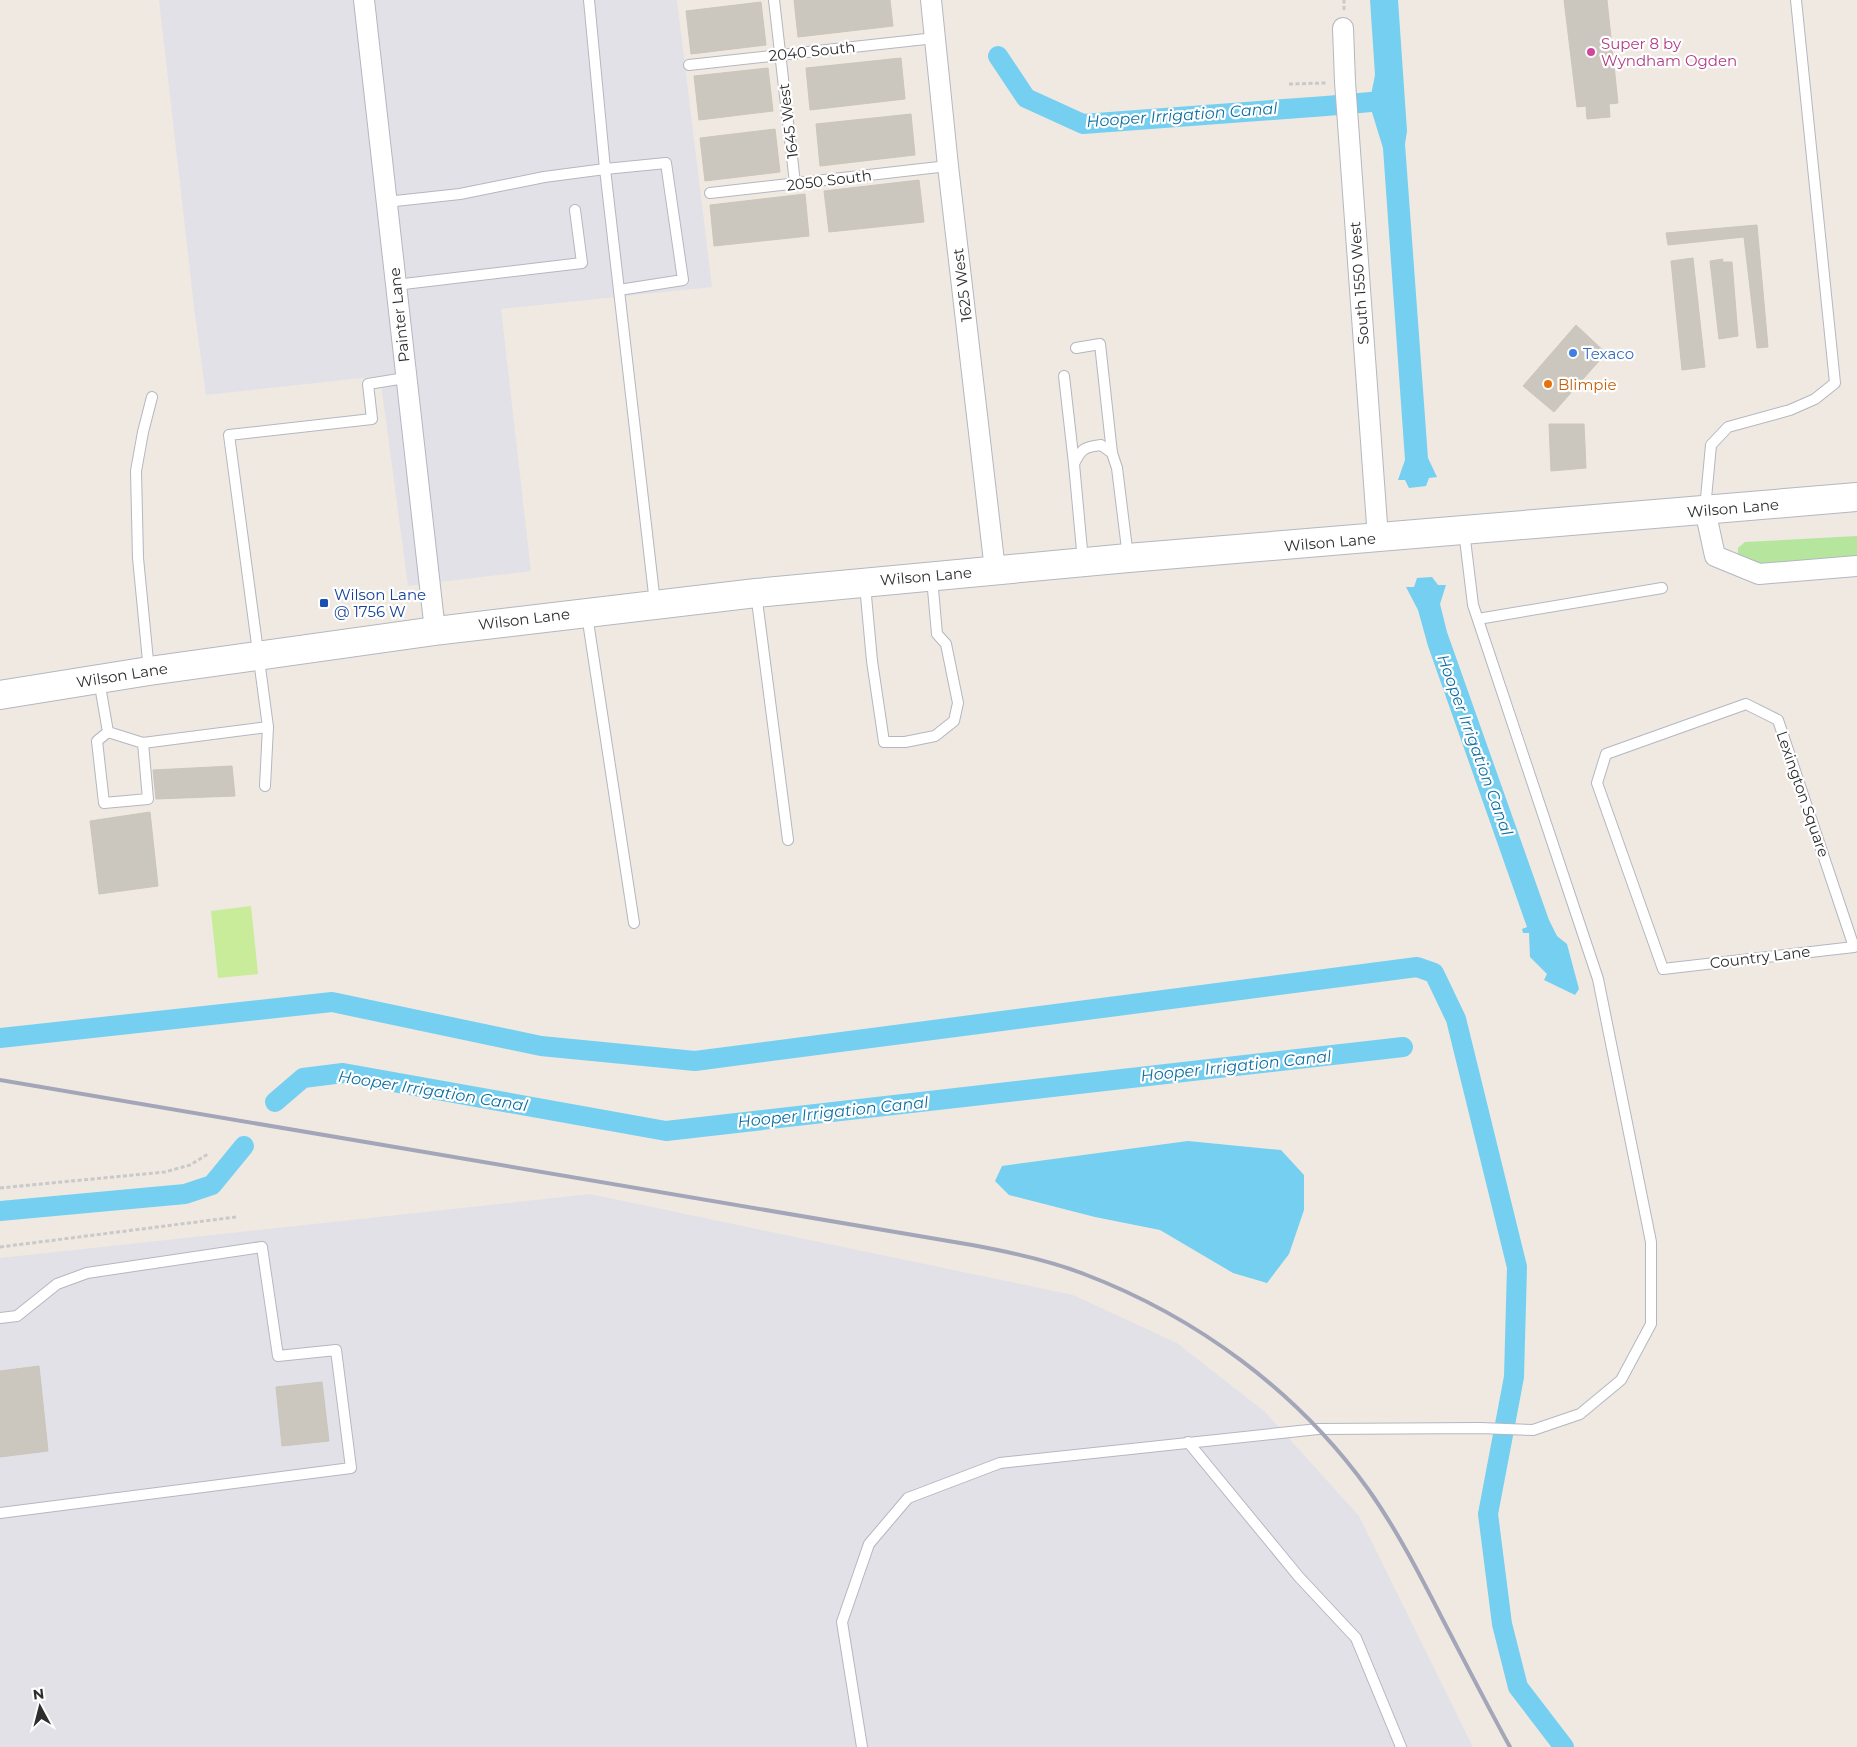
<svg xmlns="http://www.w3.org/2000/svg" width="1857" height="1747" font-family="Montserrat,sans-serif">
	<rect width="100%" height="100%" fill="#efe9e1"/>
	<g fill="#e3e1e8">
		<path d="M159 0H677L712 287 501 309 531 571 408 586 380 376 206 395 195 315Z"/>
		<path d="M590 1194 1073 1295 1177 1343 1265 1412 1359 1516 1473 1747H0V1258Z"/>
	</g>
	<path fill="#b6e59e" d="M1857 536V565L1771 571 1738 556V548L1745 542Z"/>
	<path fill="#c9ec9a" d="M251 906 258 974 218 978 211 911Z"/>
	<g fill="#75cff0">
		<path d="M1370 0H1398L1407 131 1405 144 1428 458 1437 477 1429 478 1426 486 1409 488 1405 480H1398L1405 460 1383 148 1371 109V95L1375 75Z"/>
		<path d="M1432 577 1438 585H1446L1440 604 1447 632 1549 920 1557 936 1567 944 1579 989 1575 995 1544 980 1547 974 1530 957 1529 933H1523L1522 929 1527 927 1428 646 1418 610 1406 587H1414L1417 578Z"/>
		<path d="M1188 1141 1281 1150 1304 1175V1210L1289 1254 1267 1283 1233 1273 1160 1230 1095 1217 1009 1195 995 1181 1002 1166Z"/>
	</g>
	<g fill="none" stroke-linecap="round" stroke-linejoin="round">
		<g stroke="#75cff0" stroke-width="20">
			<path d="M998 56 1026 98 1083 124 1326 106 1393 100"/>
			<path d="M0 1038 332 1002 541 1046 695 1061 1417 967 1434 973 1456 1019 1517 1267 1514 1377 1488 1514 1502 1624 1518 1687 1564 1747"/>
			<path d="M275 1102 303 1078 343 1073 666 1131 1403 1047"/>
			<path d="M0 1211 185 1194 212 1185 244 1146"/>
		</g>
	</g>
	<g fill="#cbc7bf" stroke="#cbc5ba">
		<path d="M794 0H890L893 26 798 37Z"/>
		<path d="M1564 0H1607L1618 103 1609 104 1610 117 1587 119 1586 106 1577 107Z"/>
		<path d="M761 2 766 45 691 54 686 11Z"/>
		<path d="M901 58 905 99 810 110 806 68Z"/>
		<path d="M768 68 773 111 699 120 694 76Z"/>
		<path d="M911 114 915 155 820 166 816 124Z"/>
		<path d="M775 129 780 172 705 181 700 138Z"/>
		<path d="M919 180 924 222 829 232 824 191Z"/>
		<path d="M805 194 809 236 714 246 710 205Z"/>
		<path d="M1757 225 1768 347 1757 348 1744 237 1668 245 1666 233Z"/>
		<path d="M1693 258 1705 367 1682 370 1671 261Z"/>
		<path d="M1723 259 1722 262H1732L1738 336 1719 339 1710 261Z"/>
		<path d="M1576 325 1606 353 1554 412 1523 386Z"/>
		<path d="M1549 424H1584L1586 468 1551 471Z"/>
		<path d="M232 766 235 796 156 799 153 770Z"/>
		<path d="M150 812 158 886 99 894 90 821Z"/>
		<path d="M39 1366 48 1451 0 1457V1371Z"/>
		<path d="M322 1382 329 1441 282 1446 276 1387Z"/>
	</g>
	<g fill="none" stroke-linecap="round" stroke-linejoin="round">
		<g stroke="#b4b7c1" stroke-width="12">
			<g id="lane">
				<path d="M589 0 605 169 666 163 683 280 619 290"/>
				<path d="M774 0 795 183"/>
				<path d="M689 65 935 38"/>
				<path d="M710 193 948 166"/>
				<path d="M386 202 460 194 544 177 605 169 655 603"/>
				<path d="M395 285 582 263 575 210"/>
				<path d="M1076 348 1100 344 1112 453"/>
				<path d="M1064 376 1074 464"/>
				<path d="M1705 509 1711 445 1728 427 1790 410 1815 399 1835 383 1796 0"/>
				<path d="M1083 561 1074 464C1081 449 1084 447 1101 445L1112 453 1117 468 1128 557"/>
				<path d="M865 585 872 661 884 742H905L935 736 954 721 958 703 946 644 937 634 932 578"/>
				<path d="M756 593 788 840"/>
				<path d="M587 615 634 923"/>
				<path d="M1478 619 1662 588"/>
				<path d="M149 671 138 558 136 471 143 432 152 397"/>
				<path d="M99 680 108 732 97 741 104 803 148 799 143 743 108 732"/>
				<path d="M143 743 268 727 229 435 372 419 368 384 405 378"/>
				<path d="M265 786 268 727"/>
				<path d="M1854 947 1778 720 1746 704 1606 754 1597 783 1663 969 1854 947 1857 946"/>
				<path d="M0 1318 17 1316 57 1284 87 1273 262 1247 278 1356 336 1350 351 1468 0 1513"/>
				<path d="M1188 1442 1299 1577 1356 1638 1401 1747"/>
				<path d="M862 1747 842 1622 869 1544 908 1498 1000 1463 1318 1429 1480 1428 1533 1430 1580 1414 1621 1380 1651 1324V1242L1598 979 1473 605 1464 531"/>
			</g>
		</g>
		<g stroke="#b4b7c1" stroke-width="22">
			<g id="street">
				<path d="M364 0 435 631"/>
				<path d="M931 0 948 166 995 570"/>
				<path d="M1343 28 1345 82 1378 538"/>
				<path d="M1705 510 1715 556 1759 574 1857 566"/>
			</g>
		</g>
		<g stroke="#b4b7c1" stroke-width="30">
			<path id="secondary" d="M0 695 149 671 435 631 756 593 1128 558 1857 497"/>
		</g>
		<g stroke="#c9c9c9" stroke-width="3" stroke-dasharray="4 2.5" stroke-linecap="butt">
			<path d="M1344 10V0"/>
			<path d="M1289 84 1326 83"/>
			<path d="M0 1188 165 1172 190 1165 208 1154"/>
			<path d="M0 1247 236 1217"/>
		</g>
		<use href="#lane" stroke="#fff" stroke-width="10"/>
		<use href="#street" stroke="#fff" stroke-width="20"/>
		<use href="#secondary" stroke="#fff" stroke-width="28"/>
		<path stroke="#a3a6b8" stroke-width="4" d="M0 1080 972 1245C1010 1252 1048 1260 1084 1274 1197 1317 1297 1391 1368 1489 1397 1530 1420 1575 1443 1620 1465 1662 1487 1705 1510 1747"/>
	</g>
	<circle fill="#d1479c" stroke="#fff" stroke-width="2" cx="1591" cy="52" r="5"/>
	<circle fill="#3f7fe0" stroke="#fff" stroke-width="2" cx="1573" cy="353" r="5"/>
	<circle fill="#e8710a" stroke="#fff" stroke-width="2" cx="1548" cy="384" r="5"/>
	<rect fill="#1a4fb4" stroke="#fff" stroke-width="2" x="319" y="598" width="10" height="10" rx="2.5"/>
	<g text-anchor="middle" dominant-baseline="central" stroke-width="4.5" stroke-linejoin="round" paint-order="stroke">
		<g font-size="15" fill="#b23c85" stroke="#fff" text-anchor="start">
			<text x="1601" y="43">Super 8 by<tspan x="1601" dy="17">Wyndham Ogden</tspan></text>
		</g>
		<g font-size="15" fill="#2e2e2e" stroke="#fff">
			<text transform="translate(812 51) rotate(-6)">2040 South</text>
			<text transform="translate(788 121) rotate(-97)">1645 West</text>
			<text transform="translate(829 180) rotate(-7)">2050 South</text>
			<text transform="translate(1359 283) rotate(-94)">South 1550 West</text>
			<text transform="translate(962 285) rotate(-97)">1625 West</text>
			<text transform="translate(399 315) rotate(-96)">Painter Lane</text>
			<text transform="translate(1733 508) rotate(-5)">Wilson Lane</text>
			<text transform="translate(1330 542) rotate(-5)">Wilson Lane</text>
			<text transform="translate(926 576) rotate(-5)">Wilson Lane</text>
			<text transform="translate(524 619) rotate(-7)">Wilson Lane</text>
			<text transform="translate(122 675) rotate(-9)">Wilson Lane</text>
			<text transform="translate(1803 794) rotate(71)">Lexington Square</text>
			<text transform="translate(1760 957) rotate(-7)">Country Lane</text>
		</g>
		<g font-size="15" fill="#366cbe" stroke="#fff" text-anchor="start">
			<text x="1583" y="353">Texaco</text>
		</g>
		<g font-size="15" fill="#c56008" stroke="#fff" text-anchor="start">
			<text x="1558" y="384">Blimpie</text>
		</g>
		<g font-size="15" fill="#164399" stroke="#fff" text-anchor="start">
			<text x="334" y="594">Wilson Lane<tspan x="334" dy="17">@ 1756 W</tspan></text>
		</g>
		<g font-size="16" font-style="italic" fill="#0d6fa3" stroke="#fff">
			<text transform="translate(1182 115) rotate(-4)">Hooper Irrigation Canal</text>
			<text transform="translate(1475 745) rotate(70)">Hooper Irrigation Canal</text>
			<text transform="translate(1236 1066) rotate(-6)">Hooper Irrigation Canal</text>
			<text transform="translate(433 1091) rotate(9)">Hooper Irrigation Canal</text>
			<text transform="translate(833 1112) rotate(-6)">Hooper Irrigation Canal</text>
		</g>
	</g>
	<g transform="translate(40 1707) rotate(353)" stroke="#ffffff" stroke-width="4" paint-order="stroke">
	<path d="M0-4L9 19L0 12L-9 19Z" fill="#2e2e2e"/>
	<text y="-8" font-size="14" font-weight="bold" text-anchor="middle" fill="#2e2e2e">N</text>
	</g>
</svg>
